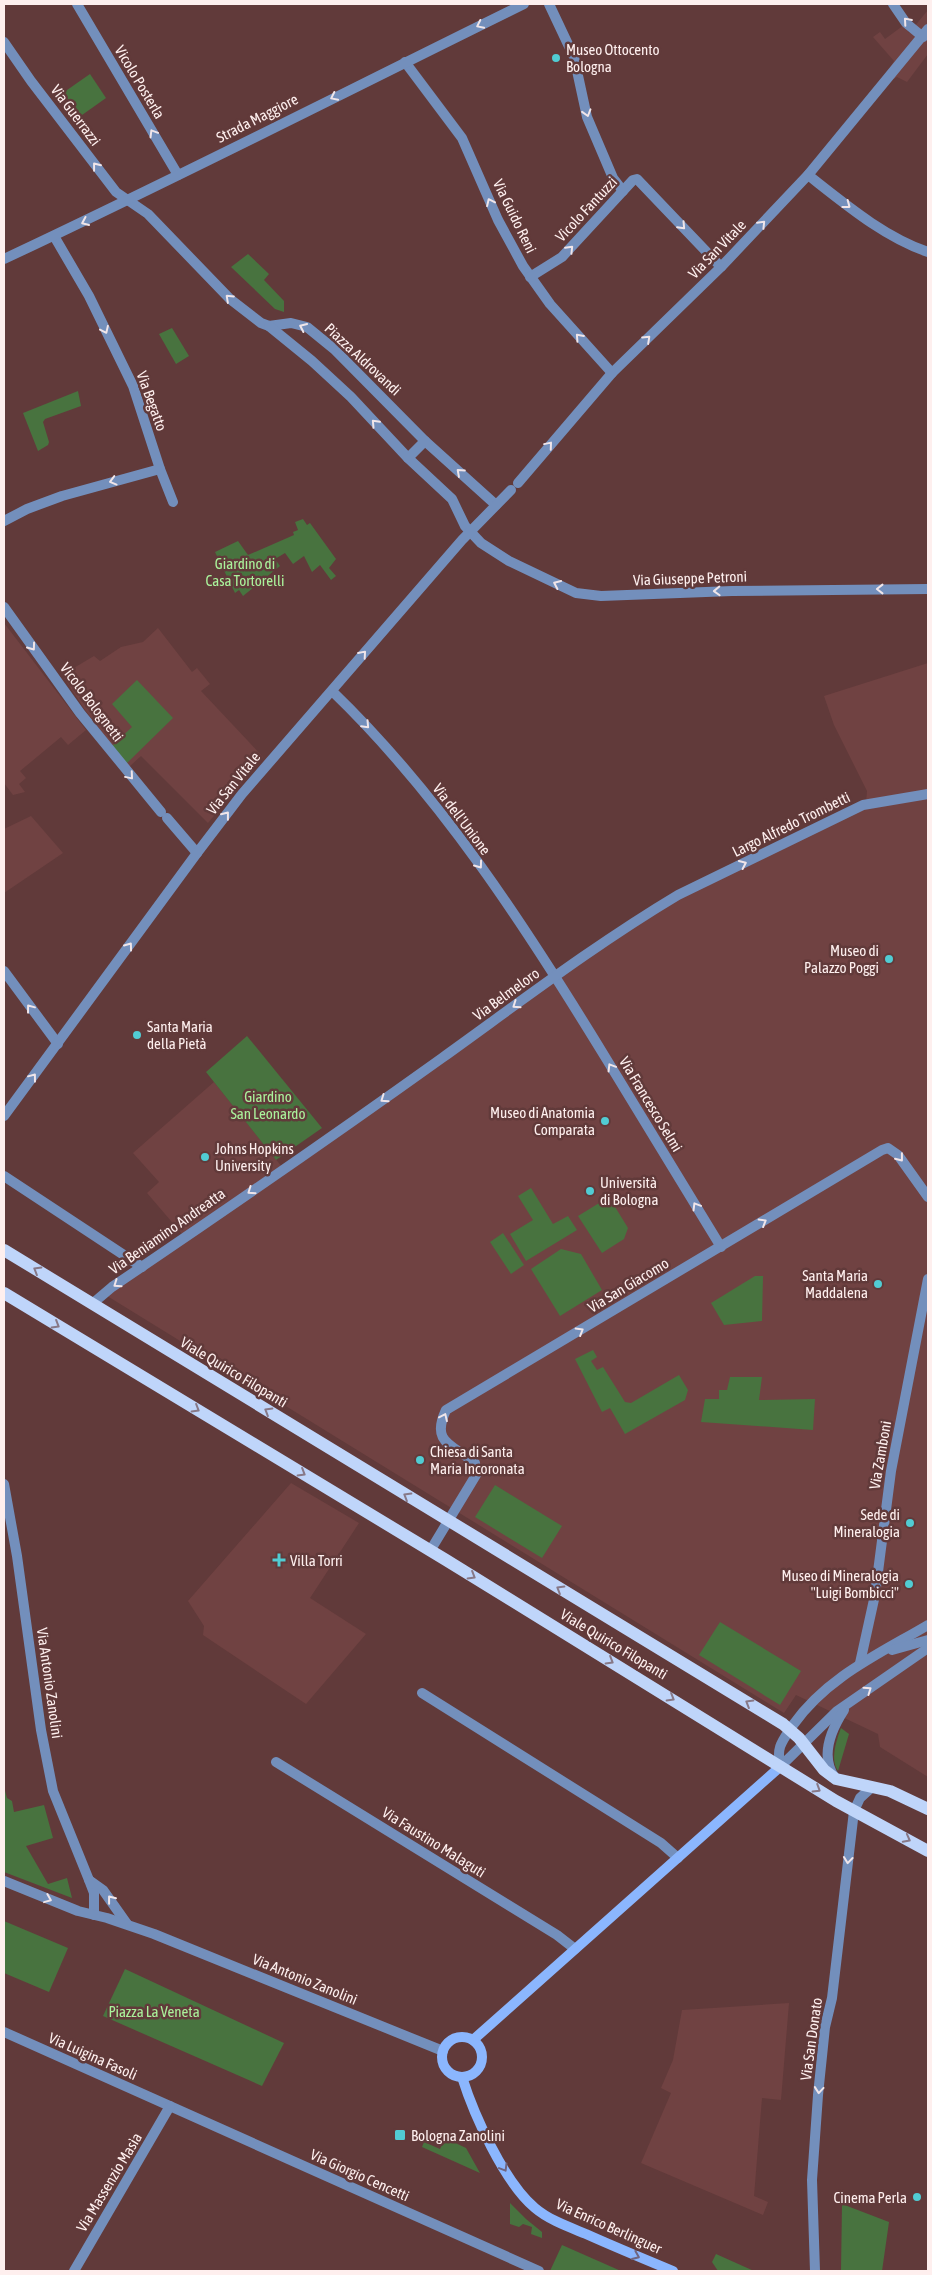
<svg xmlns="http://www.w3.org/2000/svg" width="932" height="2275" font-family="'Asap Condensed',sans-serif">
	<rect width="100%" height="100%" fill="#613a3a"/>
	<g fill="#704242">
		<path d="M928 10V54L907 82 897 77 894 79 887 72 894 61 873 37 880 32 885 39 904 25 909 33Z"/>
		<path d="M4 623 86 730 68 745 61 737 20 771 26 778 19 784 25 792 13 795 4 783Z"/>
		<path d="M158 628 192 672 197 668 210 684 201 691 263 757 208 823 141 756 129 767 85 710 62 675 94 656 100 661 121 647 143 642Z"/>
		<path d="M928 663V1777L880 1747 878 1734 796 1695 784 1713 104 1294 654 909 866 804 867 791 834 725 824 696Z"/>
		<path d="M31 816 63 853 4 893V829Z"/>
		<path d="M214 1082 282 1167 183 1235 147 1193 159 1182 133 1153Z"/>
		<path d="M291 1483 359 1523 310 1598 366 1634 306 1704 203 1635 204 1626 188 1601Z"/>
		<path d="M789 2003 781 2100 762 2098 754 2196 768 2202 763 2215 641 2163 671 2093 661 2088 673 2060 682 2010Z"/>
	</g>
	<g fill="#48733f">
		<path d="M90 74 106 98 75 120 57 97Z"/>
		<path d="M248 254 269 274 264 280 284 301V312L275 309 231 267Z"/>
		<path d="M172 328 189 356 176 364 159 334Z"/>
		<path d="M78 391 81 406 45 419 43 422 49 442 48 445 38 451 23 413Z"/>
		<path d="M303 519 307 525 310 523 336 559 329 568 336 576 331 580 320 565 312 572 304 556 293 564 285 553 275 559 280 566 243 596 239 590 235 593 215 552 238 541 248 555 294 535 293 532 298 530 295 522Z"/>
		<path d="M137 680 173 718 126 764 112 746 132 727 112 704Z"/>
		<path d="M247 1036 322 1128 276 1160 206 1072Z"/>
		<path d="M531 1188 553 1224 568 1216 577 1230 526 1261 510 1234 533 1220 518 1196Z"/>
		<path d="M609 1197 628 1228 624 1239 602 1253 578 1216Z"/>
		<path d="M503 1233 524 1265 511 1274 490 1242Z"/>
		<path d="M561 1249 581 1254 602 1290 560 1316 531 1269Z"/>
		<path d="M755 1276H763L762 1321 724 1325 711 1303Z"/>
		<path d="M593 1350 597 1357 591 1361 597 1370 603 1367 625 1402 631 1403 679 1375 688 1390 685 1400 625 1434 610 1408 602 1412 575 1359Z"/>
		<path d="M730 1377H762L759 1400 815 1399 813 1430 701 1422 705 1399H719V1390H727Z"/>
		<path d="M495 1485 562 1526 542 1558 475 1517Z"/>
		<path d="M720 1622 801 1671 780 1705 699 1655Z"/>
		<path d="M841 1728 849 1734 838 1771C830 1760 836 1741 841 1728Z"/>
		<path d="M4 1787 7 1798 12 1801 14 1812 44 1805 53 1838 26 1846 48 1884 67 1878 72 1898 4 1872Z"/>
		<path d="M4 1921 68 1948 49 1992 4 1973Z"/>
		<path d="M125 1969 284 2043 262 2086 103 2016Z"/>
		<path d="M445 2138 466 2148 480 2173 422 2147 424 2142 440 2149Z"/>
		<path d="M510 2203 526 2219 542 2232V2238L531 2234 532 2227 523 2224 519 2227 510 2224Z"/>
		<path d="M842 2204 889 2222 882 2271H841Z"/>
		<path d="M562 2245 621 2271H550Z"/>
		<path d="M716 2254 754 2271H718L712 2262Z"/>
	</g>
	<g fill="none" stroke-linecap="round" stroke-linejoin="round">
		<path stroke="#738fbc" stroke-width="10" d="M4 1176 142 1267"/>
		<g stroke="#738fbc" stroke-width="10">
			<path d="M77 4 178 175"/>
			<path d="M549 4 574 57 587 117 613 178 623 191"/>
			<path d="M893 4 906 23 923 37"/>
			<path d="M4 42 31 81 116 192 148 214 230 299 261 323 269 326 291 323 307 327 334 349 425 441 496 505"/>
			<path d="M405 62 462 138 498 220 523 266 550 304 612 373"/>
			<path d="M808 175C845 204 884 237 928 252"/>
			<path d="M54 236 89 296 133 386 160 469 173 502"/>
			<path d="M530 277 562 257 633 180 637 179 721 267"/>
			<path d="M269 326 312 361 351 397 408 458 452 499 465 526 481 543 509 561 576 593 601 596 732 591 928 589"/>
			<path d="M408 458 425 441"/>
			<path d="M4 521 27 509 62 496 160 469"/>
			<path d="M4 607 80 713 161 812"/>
			<path d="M332 691C442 797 527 929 607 1060 645 1122 683 1185 721 1247"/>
			<path d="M167 818 197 853"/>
			<path d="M4 971 58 1044"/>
			<path d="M92 1304 112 1287C223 1212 333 1136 442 1058 520 1002 596 944 678 895L863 805 928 794"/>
			<path d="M430 1551 476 1475 475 1463C454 1445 430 1444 446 1410L882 1150 888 1148 898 1155 928 1197"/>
			<path d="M860 1663 875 1595 891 1471 928 1279"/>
			<path d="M422 1693 661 1843 678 1858"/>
			<path d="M276 1762 557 1935 575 1949"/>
			<path d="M4 2032 539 2271"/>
			<path d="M74 2271 170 2106"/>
		</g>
		<g stroke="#738fbc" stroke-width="10">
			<path d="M4 259C179 177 351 89 524 4"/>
			<path d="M518 483 612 373 721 267 808 175 928 29"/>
			<path d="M4 1116 197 853 242 794 462 540 511 490"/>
			<path d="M4 1484 17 1556 41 1730 53 1791 89 1880 94 1893V1915"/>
			<path d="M928 1625C879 1654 827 1677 793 1725 783 1740 775 1748 781 1766L837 1711 928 1648"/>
			<path d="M892 1650 928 1640"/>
			<path d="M835 1778C820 1757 831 1730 844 1710"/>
			<path d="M89 1880 103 1890 127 1924"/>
			<path d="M4 1881 78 1911 107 1918 154 1934 443 2051"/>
			<path d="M815 2271 812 2180 818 2095 825 2027 832 1998 854 1811 860 1798 872 1787"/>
		</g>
		<g stroke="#8bb6fe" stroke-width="10">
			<circle cx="462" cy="2057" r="20"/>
			<path d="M473 2040 781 1766"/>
			<path d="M462 2077C474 2115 504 2182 535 2208 549 2220 569 2227 586 2234 615 2247 644 2259 673 2271"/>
		</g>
		<g stroke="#bfd5fa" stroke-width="12">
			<path d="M4 1250 783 1724 799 1738 824 1770 836 1779 890 1791 928 1809"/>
			<path d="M4 1293 446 1560 836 1801 928 1851"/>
		</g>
	</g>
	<defs><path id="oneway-chevron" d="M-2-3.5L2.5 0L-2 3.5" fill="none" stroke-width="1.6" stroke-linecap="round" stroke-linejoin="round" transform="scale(1.25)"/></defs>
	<g stroke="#f0e5e9">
		<use href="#oneway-chevron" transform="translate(907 21) rotate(-131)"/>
		<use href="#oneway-chevron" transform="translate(480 25) rotate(154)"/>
		<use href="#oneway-chevron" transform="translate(334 97) rotate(154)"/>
		<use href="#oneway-chevron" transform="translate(587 113) rotate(73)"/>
		<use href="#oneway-chevron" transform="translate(153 133) rotate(-121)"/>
		<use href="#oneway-chevron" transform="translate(96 166) rotate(-128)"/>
		<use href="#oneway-chevron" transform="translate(490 202) rotate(-115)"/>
		<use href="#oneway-chevron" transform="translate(847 205) rotate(37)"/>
		<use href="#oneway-chevron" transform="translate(85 222) rotate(156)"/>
		<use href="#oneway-chevron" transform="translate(762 224) rotate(-46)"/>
		<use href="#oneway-chevron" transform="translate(682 226) rotate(47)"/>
		<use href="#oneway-chevron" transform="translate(570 249) rotate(-46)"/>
		<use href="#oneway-chevron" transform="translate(229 298) rotate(-137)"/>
		<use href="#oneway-chevron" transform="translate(303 327) rotate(-155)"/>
		<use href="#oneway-chevron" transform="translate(105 330) rotate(65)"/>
		<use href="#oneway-chevron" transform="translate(579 337) rotate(-132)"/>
		<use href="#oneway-chevron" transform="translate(647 339) rotate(-43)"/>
		<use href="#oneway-chevron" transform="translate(375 423) rotate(-133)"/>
		<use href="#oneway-chevron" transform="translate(549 445) rotate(-50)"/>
		<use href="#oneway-chevron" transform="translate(460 472) rotate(-138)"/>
		<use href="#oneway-chevron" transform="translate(113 481) rotate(165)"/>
		<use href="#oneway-chevron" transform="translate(557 584) rotate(-155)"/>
		<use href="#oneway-chevron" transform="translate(880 589) rotate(180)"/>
		<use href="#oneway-chevron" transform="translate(717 591) rotate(178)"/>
		<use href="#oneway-chevron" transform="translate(32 647) rotate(54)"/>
		<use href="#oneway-chevron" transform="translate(363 654) rotate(-49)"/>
		<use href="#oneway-chevron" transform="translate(366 725) rotate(47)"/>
		<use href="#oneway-chevron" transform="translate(130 776) rotate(50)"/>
		<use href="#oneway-chevron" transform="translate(226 815) rotate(-52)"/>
		<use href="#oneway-chevron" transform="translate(743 864) rotate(-25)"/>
		<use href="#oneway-chevron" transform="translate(479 865) rotate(54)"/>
		<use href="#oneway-chevron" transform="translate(129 946) rotate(-54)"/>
		<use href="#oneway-chevron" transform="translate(516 1005) rotate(145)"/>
		<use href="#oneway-chevron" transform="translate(30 1008) rotate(-127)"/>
		<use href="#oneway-chevron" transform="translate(611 1067) rotate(-121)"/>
		<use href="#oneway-chevron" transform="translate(33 1077) rotate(-53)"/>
		<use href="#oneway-chevron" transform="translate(384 1099) rotate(145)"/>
		<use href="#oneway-chevron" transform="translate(900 1158) rotate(52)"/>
		<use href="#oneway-chevron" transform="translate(251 1191) rotate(145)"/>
		<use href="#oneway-chevron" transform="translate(696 1206) rotate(-121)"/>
		<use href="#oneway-chevron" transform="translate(763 1222) rotate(-31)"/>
		<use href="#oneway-chevron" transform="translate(117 1284) rotate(145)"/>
		<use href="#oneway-chevron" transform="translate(580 1331) rotate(-31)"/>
		<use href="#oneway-chevron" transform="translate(444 1417) rotate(-65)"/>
		<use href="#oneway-chevron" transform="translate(868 1690) rotate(-35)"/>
		<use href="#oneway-chevron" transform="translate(848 1860) rotate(96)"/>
		<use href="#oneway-chevron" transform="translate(48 1899) rotate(22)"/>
		<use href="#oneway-chevron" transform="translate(111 1899) rotate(-128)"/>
		<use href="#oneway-chevron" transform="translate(819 2090) rotate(95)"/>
	</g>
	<g stroke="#877887">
		<use href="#oneway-chevron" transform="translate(37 1270) rotate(-149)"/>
		<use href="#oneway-chevron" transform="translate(56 1325) rotate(31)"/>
		<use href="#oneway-chevron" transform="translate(196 1409) rotate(31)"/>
		<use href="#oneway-chevron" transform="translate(268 1411) rotate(-149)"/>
		<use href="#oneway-chevron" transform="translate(302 1473) rotate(31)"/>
		<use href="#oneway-chevron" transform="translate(407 1496) rotate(-149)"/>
		<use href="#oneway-chevron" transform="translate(472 1576) rotate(31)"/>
		<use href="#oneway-chevron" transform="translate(560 1589) rotate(-149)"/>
		<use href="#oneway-chevron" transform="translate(610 1661) rotate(31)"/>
		<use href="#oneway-chevron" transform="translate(671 1698) rotate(31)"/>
		<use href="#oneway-chevron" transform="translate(749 1703) rotate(-149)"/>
		<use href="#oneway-chevron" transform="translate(817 1789) rotate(32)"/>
		<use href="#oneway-chevron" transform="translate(907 1839) rotate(28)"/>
	</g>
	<g stroke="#70657f">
		<use href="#oneway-chevron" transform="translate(504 2168) rotate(59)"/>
		<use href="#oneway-chevron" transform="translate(636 2256) rotate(23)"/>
	</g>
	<g fill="#51ccd3" stroke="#613a3a" stroke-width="2">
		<circle cx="556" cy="58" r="5"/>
		<circle cx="889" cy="959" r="5"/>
		<circle cx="137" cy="1035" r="5"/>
		<circle cx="605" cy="1121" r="5"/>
		<circle cx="205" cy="1157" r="5"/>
		<circle cx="590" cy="1191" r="5"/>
		<circle cx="878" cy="1284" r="5"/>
		<circle cx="420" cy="1460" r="5"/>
		<circle cx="910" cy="1523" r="5"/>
		<path d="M276.5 1552.5h5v5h5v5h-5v5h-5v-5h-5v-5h5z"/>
		<circle cx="909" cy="1584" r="5"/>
		<rect x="394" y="2129" width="12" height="12" rx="2.5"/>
		<circle cx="917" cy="2197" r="5"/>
	</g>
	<g text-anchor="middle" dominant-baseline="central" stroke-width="5" stroke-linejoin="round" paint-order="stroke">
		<g font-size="15" fill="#feefee" stroke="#613a3a" text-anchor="start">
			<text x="566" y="49">Museo Ottocento<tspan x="566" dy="17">Bologna</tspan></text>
			<text x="879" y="950" text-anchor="end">Museo di<tspan x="879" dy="17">Palazzo Poggi</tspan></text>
			<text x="147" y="1026">Santa Maria<tspan x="147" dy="17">della Pietà</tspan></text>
			<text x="595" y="1112" text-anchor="end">Museo di Anatomia<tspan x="595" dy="17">Comparata</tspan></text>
			<text x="215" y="1148">Johns Hopkins<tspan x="215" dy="17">University</tspan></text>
			<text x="600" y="1182">Università<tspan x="600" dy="17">di Bologna</tspan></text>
			<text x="868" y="1275" text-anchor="end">Santa Maria<tspan x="868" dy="17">Maddalena</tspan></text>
			<text x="430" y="1451">Chiesa di Santa<tspan x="430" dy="17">Maria Incoronata</tspan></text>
			<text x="900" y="1514" text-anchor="end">Sede di<tspan x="900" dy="17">Mineralogia</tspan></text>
			<text x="290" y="1560">Villa Torri</text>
			<text x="899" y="1575" text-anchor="end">Museo di Mineralogia<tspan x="899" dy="17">"Luigi Bombicci"</tspan></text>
			<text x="411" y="2135">Bologna Zanolini</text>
			<text x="907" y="2197" text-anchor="end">Cinema Perla</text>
		</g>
		<g font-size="15" fill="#feefee" stroke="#613a3a">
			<text transform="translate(140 82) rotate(59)">Vicolo Posterla</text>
			<text transform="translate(76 115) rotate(53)">Via Guerrazzi</text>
			<text transform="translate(257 118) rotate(-27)">Strada Maggiore</text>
			<text transform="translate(586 209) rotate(-47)">Vicolo Fantuzzi</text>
			<text transform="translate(515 216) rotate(64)">Via Guido Reni</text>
			<text transform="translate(717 249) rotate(-46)">Via San Vitale</text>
			<text transform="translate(363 359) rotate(43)">Piazza Aldrovandi</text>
			<text transform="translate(152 401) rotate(70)">Via Begatto</text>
			<text transform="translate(690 578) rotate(-2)">Via Giuseppe Petroni</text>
			<text transform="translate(92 702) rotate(53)">Vicolo Bolognetti</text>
			<text transform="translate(233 783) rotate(-51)">Via San Vitale</text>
			<text transform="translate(462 819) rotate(53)">Via dell'Unione</text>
			<text transform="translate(791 824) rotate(-26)">Largo Alfredo Trombetti</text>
			<text transform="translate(506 994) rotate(-36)">Via Belmeloro</text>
			<text transform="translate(651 1104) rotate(59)">Via Francesco Selmi</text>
			<text transform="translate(167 1231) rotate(-35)">Via Beniamino Andreatta</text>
			<text transform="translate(628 1285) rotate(-31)">Via San Giacomo</text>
			<text transform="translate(234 1372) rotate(31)">Viale Quirico Filopanti</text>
			<text transform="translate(880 1455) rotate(-80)">Via Zamboni</text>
			<text transform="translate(614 1644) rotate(31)">Viale Quirico Filopanti</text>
			<text transform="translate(50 1683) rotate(82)">Via Antonio Zanolini</text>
			<text transform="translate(434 1842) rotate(32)">Via Faustino Malaguti</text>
			<text transform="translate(305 1979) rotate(22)">Via Antonio Zanolini</text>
			<text transform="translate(811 2039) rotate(-82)">Via San Donato</text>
			<text transform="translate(93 2056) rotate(24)">Via Luigina Fasoli</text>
			<text transform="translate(360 2175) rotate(24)">Via Giorgio Cencetti</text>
			<text transform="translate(109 2182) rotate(-59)">Via Massenzio Masìa</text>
			<text transform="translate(609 2226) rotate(24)">Via Enrico Berlinguer</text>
		</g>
		<g font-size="15" fill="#aaf29b" stroke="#613a3a">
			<text x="245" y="563">Giardino di<tspan x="245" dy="17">Casa Tortorelli</tspan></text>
			<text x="268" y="1096">Giardino<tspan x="268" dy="17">San Leonardo</tspan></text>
			<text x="154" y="2011">Piazza La Veneta</text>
		</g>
	</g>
	<rect width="932" height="2275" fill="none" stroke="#feefee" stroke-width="10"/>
</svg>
